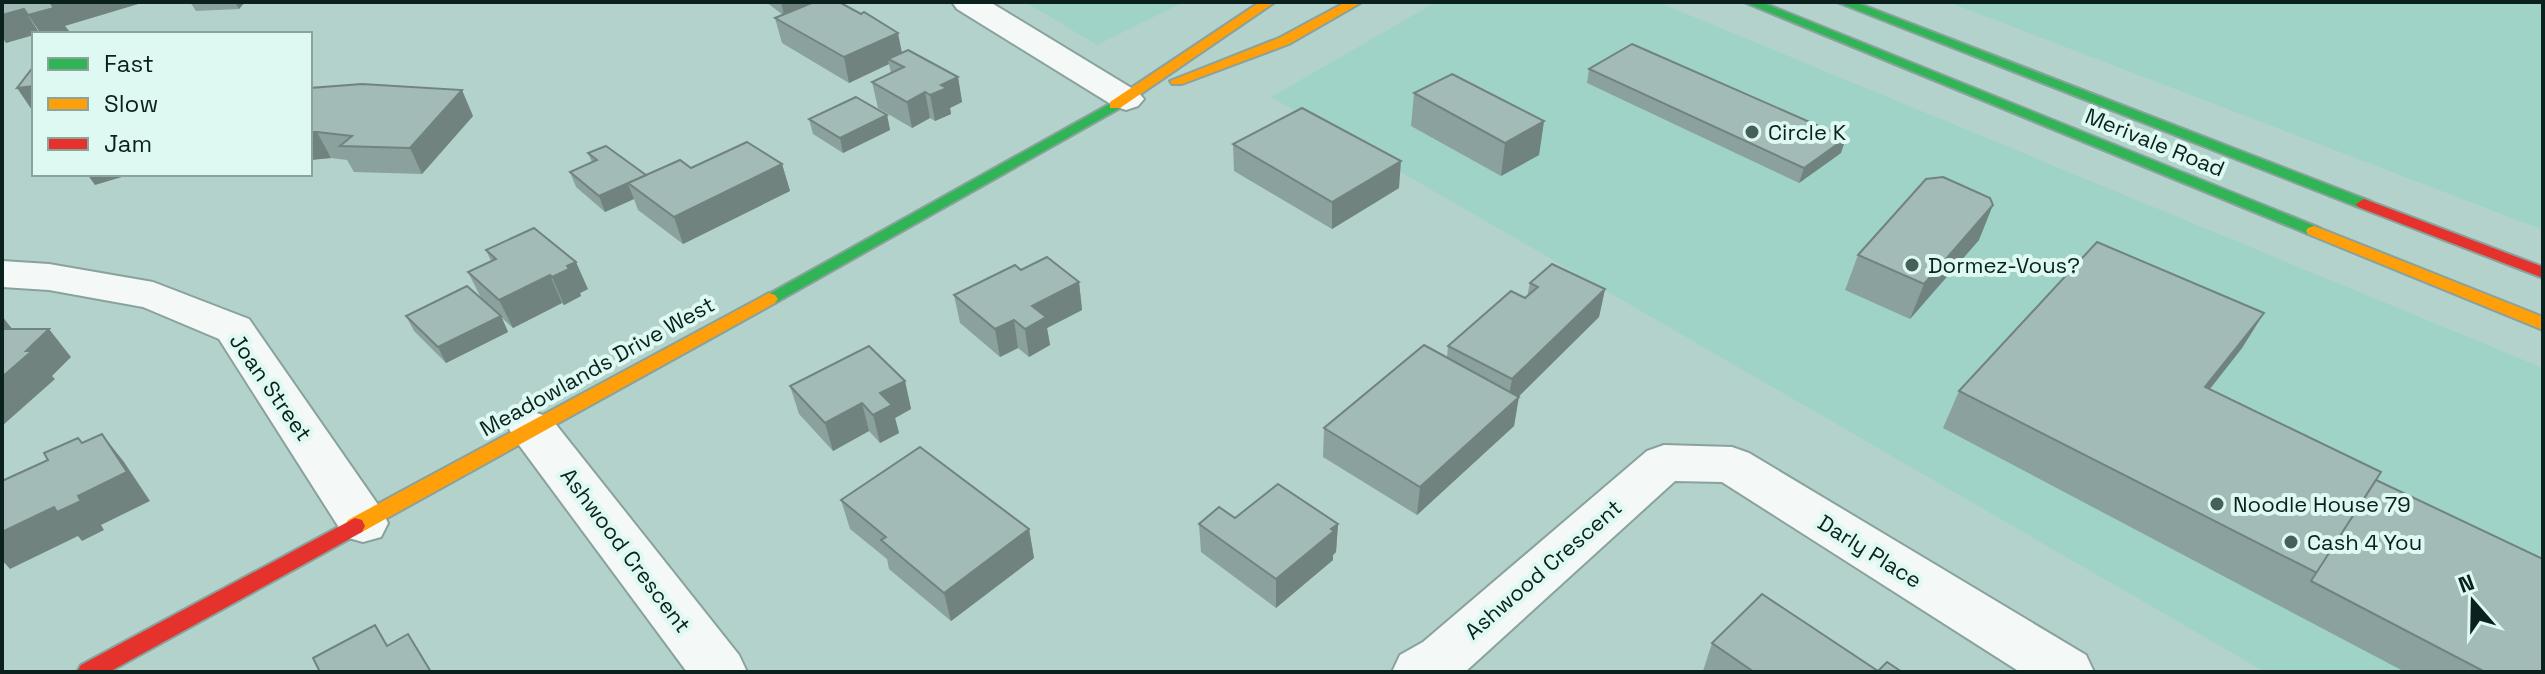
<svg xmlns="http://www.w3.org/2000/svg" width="2545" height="674" font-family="'Space Grotesk',sans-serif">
	<rect width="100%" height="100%" fill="#b3d2cb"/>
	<g fill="#a0d3c8">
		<path d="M1025 2H1184L1097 45Z"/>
		<path d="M1436 2H1658L2543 368V672H2265L1271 97Z"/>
		<path d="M1948 2H2543V230Z"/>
	</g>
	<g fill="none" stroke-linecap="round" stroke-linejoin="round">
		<g stroke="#89a29c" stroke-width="4">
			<g id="street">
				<path d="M952 2H990L1138 92 1144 99 1138 106 1126 110 1114 106 957 9Z"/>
				<path d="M2 261 49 264 153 282 249 319 381 509 388 523 381 537 363 542 345 537 219 339 143 307 49 290 2 287Z"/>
				<path d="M533 412 550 417 739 655 747 672H687L516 441 509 429 516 417Z"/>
				<path d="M1664 445 1732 447 1749 453 2086 655 2094 672H2020L1722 482 1675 481 1465 672H1392L1400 655 1423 642 1647 451Z"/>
			</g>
		</g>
		<g stroke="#89a29c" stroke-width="4">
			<g id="fast">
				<path d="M1744 2H1761L2320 228 2322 231 2320 234H2308Z"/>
				<path d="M1837 2H1855L2370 201 2372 204 2370 207H2358Z"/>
				<path d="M1115 101 1122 105 1120 108 775 303H763L760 299Z"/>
			</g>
		</g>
		<g stroke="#89a29c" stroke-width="4">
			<g id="slow">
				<path d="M1260 2H1275L1120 108H1110V102Z"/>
				<path d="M1346 2H1362L1289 44 1182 84H1172L1170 81 1279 38Z"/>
				<path d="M2314 226 2543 317V330L2308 234 2306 231 2308 228Z"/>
				<path d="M769 293 775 295 778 299 775 303 362 532 355 534 348 532 345 526 348 520Z"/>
			</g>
		</g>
		<g stroke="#89a29c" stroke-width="4">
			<g id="jam">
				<path d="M2364 199 2543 267V278L2358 207 2356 204Z"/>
				<path d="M355 518 362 520 365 526 362 532 109 672H77L81 665Z"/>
			</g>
		</g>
		<use href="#street" fill="#f4f8f7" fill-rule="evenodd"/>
		<use href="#fast" fill="#30b455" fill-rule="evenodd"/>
		<use href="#slow" fill="#ff9f0a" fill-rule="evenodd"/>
		<use href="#jam" fill="#e5322d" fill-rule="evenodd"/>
	</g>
	<g fill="#8ba19d">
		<path d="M190 2H245L239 9 196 11Z"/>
		<path d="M766 2H839L901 52 958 77 962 102 950 108 951 114 935 121 930 118 912 128 878 108 872 82 891 73 889 64 849 83 782 43 775 18 783 15Z"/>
		<path d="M1589 69 1841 153 1799 183 1587 83Z"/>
		<path d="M310 88 473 116 422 174 354 172 347 160 331 158 310 160Z"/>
		<path d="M1414 93 1544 121 1539 155 1501 176 1411 126Z"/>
		<path d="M887 115 890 130 843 153 813 134 809 119Z"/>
		<path d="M1233 144 1399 188 1332 229 1234 171Z"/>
		<path d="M588 153 646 175 691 168 782 164 790 191 683 244 638 210 634 199 605 212 576 187 570 172 592 162Z"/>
		<path d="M1979 240 1910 319 1845 290 1858 255Z"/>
		<path d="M486 250 588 289 580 293 581 296 564 305 562 303 513 328 502 318 508 332 446 363 414 331 406 316 481 298 468 272 491 261Z"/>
		<path d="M1021 270 1079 282 1082 310 1047 328 1050 345 1029 357 1018 348 1000 357 960 323 954 295Z"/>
		<path d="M1530 283 1605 289 1599 317 1518 397 1514 426 1417 515 1323 457 1324 428 1447 357 1448 346 1527 297Z"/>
		<path d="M2264 313 2242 348 2210 389 2376 480 2543 672H2405L1943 428 1959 391Z"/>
		<path d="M905 381 911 409 895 418 899 433 880 443 869 431 833 451 799 414 790 386Z"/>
		<path d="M841 500 1029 529 1034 558 951 621 889 569 887 559 850 529Z"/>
		<path d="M1235 518 1338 524 1336 552 1333 555V560L1276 608 1201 552 1199 524Z"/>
		<path d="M1712 643 1878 671 1902 672H1704L1703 671Z"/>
	</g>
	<g fill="#71837f">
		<path d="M50 2H145L65 26 70 32 64 34H41L28 15Z"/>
		<path d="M235 2H245L239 9Z"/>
		<path d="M781 2H821L784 15Z"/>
		<path d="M24 9 40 34H34V35L6 43 2 37V15Z"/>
		<path d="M898 33 903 58 888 59 889 64 849 83 844 57Z"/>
		<path d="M958 77 962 102 950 108 951 114 935 121 930 95 941 85Z"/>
		<path d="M34 86V113L17 88Z"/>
		<path d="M462 90 473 116 422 174 410 148Z"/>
		<path d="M925 92 930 118 912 128 907 102Z"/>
		<path d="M887 115 890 130 843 153 840 138Z"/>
		<path d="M1544 121 1539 155 1501 176 1505 143Z"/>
		<path d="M310 132H317L331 158 310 160Z"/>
		<path d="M1846 138 1841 153 1799 183 1804 168Z"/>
		<path d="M1401 161 1399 188 1332 229V202Z"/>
		<path d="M782 164 790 191 683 244 674 217Z"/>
		<path d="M87 174H132L95 185Z"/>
		<path d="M628 184 634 199 605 212 599 196Z"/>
		<path d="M1993 205 1979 240 1910 319 1924 284Z"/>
		<path d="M576 262 588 289 580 293 581 296 564 305 552 277 567 266Z"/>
		<path d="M550 275 562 303 513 328 499 300Z"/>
		<path d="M1079 282 1082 310 1047 328 1050 345 1029 357 1025 329 1032 306Z"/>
		<path d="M1605 289 1599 317 1510 405 1519 397 1514 426 1417 515 1420 487 1507 407 1512 379Z"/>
		<path d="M2264 313 2242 348 2183 423 2205 387Z"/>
		<path d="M2 316 24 344 2 347Z"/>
		<path d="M501 316 508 332 446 363 438 347Z"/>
		<path d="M1014 320 1018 348 1000 357 995 329Z"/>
		<path d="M49 329 71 357 52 376 55 379 2 426V377L26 351Z"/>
		<path d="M905 381 911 409 895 418 899 433 880 443 873 415 880 393Z"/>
		<path d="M862 403 869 431 833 451 825 423Z"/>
		<path d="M102 434 124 462 150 501 101 525 104 530 82 541 78 536 10 569 2 560V532L78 496Z"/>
		<path d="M1338 524 1336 552 1333 555V560L1276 608V579Z"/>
		<path d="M1029 529 1034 558 951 621 944 593Z"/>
	</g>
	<g fill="#a2bbb6" stroke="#71837f" stroke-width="2">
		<path d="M2 2H50L54 8 28 15 24 9 2 15Z"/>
		<path d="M814 2H839L861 14 864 12 898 33 844 57 775 18Z"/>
		<path d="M1632 44 1846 138 1804 168 1589 69Z"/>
		<path d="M908 50 958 77 941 85 947 88 930 95 925 92 907 102 872 82 904 67 888 59Z"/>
		<path d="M34 66V86L17 88Z"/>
		<path d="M1452 74 1544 121 1505 143 1414 93Z"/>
		<path d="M362 84 462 90 410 148 340 146 352 136 317 132H310V88Z"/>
		<path d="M856 97 887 115 840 138 809 119Z"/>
		<path d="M1302 108 1401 161 1332 202 1233 144Z"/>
		<path d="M747 142 782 164 674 217 628 183 680 160 691 168Z"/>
		<path d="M606 146 646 175 599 196 570 172 597 160 588 153Z"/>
		<path d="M1943 177 1990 198 1993 205 1924 284 1858 255 1926 179Z"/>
		<path d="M534 228 576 262 567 266 569 269 552 277 550 275 499 300 468 272 496 259 486 250Z"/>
		<path d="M2097 242 2264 313 2205 387 2381 472 2317 573 1959 391Z"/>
		<path d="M1047 257 1079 282 1032 306 1046 317 1025 329 1014 320 995 329 954 295 1015 265 1021 270Z"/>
		<path d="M1552 264 1605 289 1512 379 1448 346 1511 291 1525 298 1538 287 1530 283Z"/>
		<path d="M467 286 501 316 438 347 406 316Z"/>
		<path d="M2 329H49L26 351H32L2 377Z"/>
		<path d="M1424 345 1519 397 1420 487 1324 428Z"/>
		<path d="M869 346 905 381 880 393 892 405 873 415 862 403 825 423 790 386Z"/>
		<path d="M102 434 127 472 78 496 81 501 57 512 54 507 2 532V481L48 460 44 453 78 438 82 443Z"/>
		<path d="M920 447 1029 529 944 593 881 540 886 537 841 500Z"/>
		<path d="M2376 480 2543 559V672H2485L2311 581Z"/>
		<path d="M1278 484 1338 524 1331 529 1334 531 1276 579 1199 524 1219 507 1235 518Z"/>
		<path d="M1762 594 1878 671 1887 662 1902 672H1754L1712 643Z"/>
		<path d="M375 625 387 646 408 634 431 672H320L313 658Z"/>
	</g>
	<g fill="#455f5a" stroke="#ddf9f2" stroke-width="3">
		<circle cx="1752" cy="132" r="8"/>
		<circle cx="1912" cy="265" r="8"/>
		<circle cx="2217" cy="504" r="8"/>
		<circle cx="2291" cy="542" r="8"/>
	</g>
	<g text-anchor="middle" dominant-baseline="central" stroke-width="8" stroke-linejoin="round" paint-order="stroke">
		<g font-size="22" fill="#0a211d" stroke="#ddf9f2" text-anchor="start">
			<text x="1768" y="132">Circle K</text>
			<text x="1928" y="265">Dormez-Vous?</text>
			<text x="2233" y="504">Noodle House 79</text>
			<text x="2307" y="542">Cash 4 You</text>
		</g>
		<g font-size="22" fill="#0a211d" stroke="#ddf9f2">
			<text transform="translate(2155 142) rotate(22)">Merivale Road</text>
			<text transform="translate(597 366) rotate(-29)">Meadowlands Drive West</text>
			<text transform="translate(271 387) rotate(55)">Joan Street</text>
			<text transform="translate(626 550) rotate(53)">Ashwood Crescent</text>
			<text transform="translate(1870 551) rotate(32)">Darly Place</text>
			<text transform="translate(1543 569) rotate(-41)">Ashwood Crescent</text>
		</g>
	</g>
	<rect width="2545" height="674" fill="none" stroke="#0a211d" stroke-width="8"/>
	<rect x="32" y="32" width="280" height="144" fill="#ddf9f2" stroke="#89a39d" stroke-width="2"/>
	<rect x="48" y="58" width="40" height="12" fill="#30b455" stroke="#89a39d" stroke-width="2"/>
	<text x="104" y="72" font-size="24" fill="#0a211d">Fast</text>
	<rect x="48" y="98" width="40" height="12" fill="#ff9f0a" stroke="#89a39d" stroke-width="2"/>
	<text x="104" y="112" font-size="24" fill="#0a211d">Slow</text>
	<rect x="48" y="138" width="40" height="12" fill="#e5322d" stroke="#89a39d" stroke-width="2"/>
	<text x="104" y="152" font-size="24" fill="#0a211d">Jam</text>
	<g transform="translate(2473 602) rotate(340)" stroke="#ddf9f2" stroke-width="6" paint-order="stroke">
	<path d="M0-6L14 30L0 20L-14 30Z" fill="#0a211d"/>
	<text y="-12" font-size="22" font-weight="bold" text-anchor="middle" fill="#0a211d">N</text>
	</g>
</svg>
